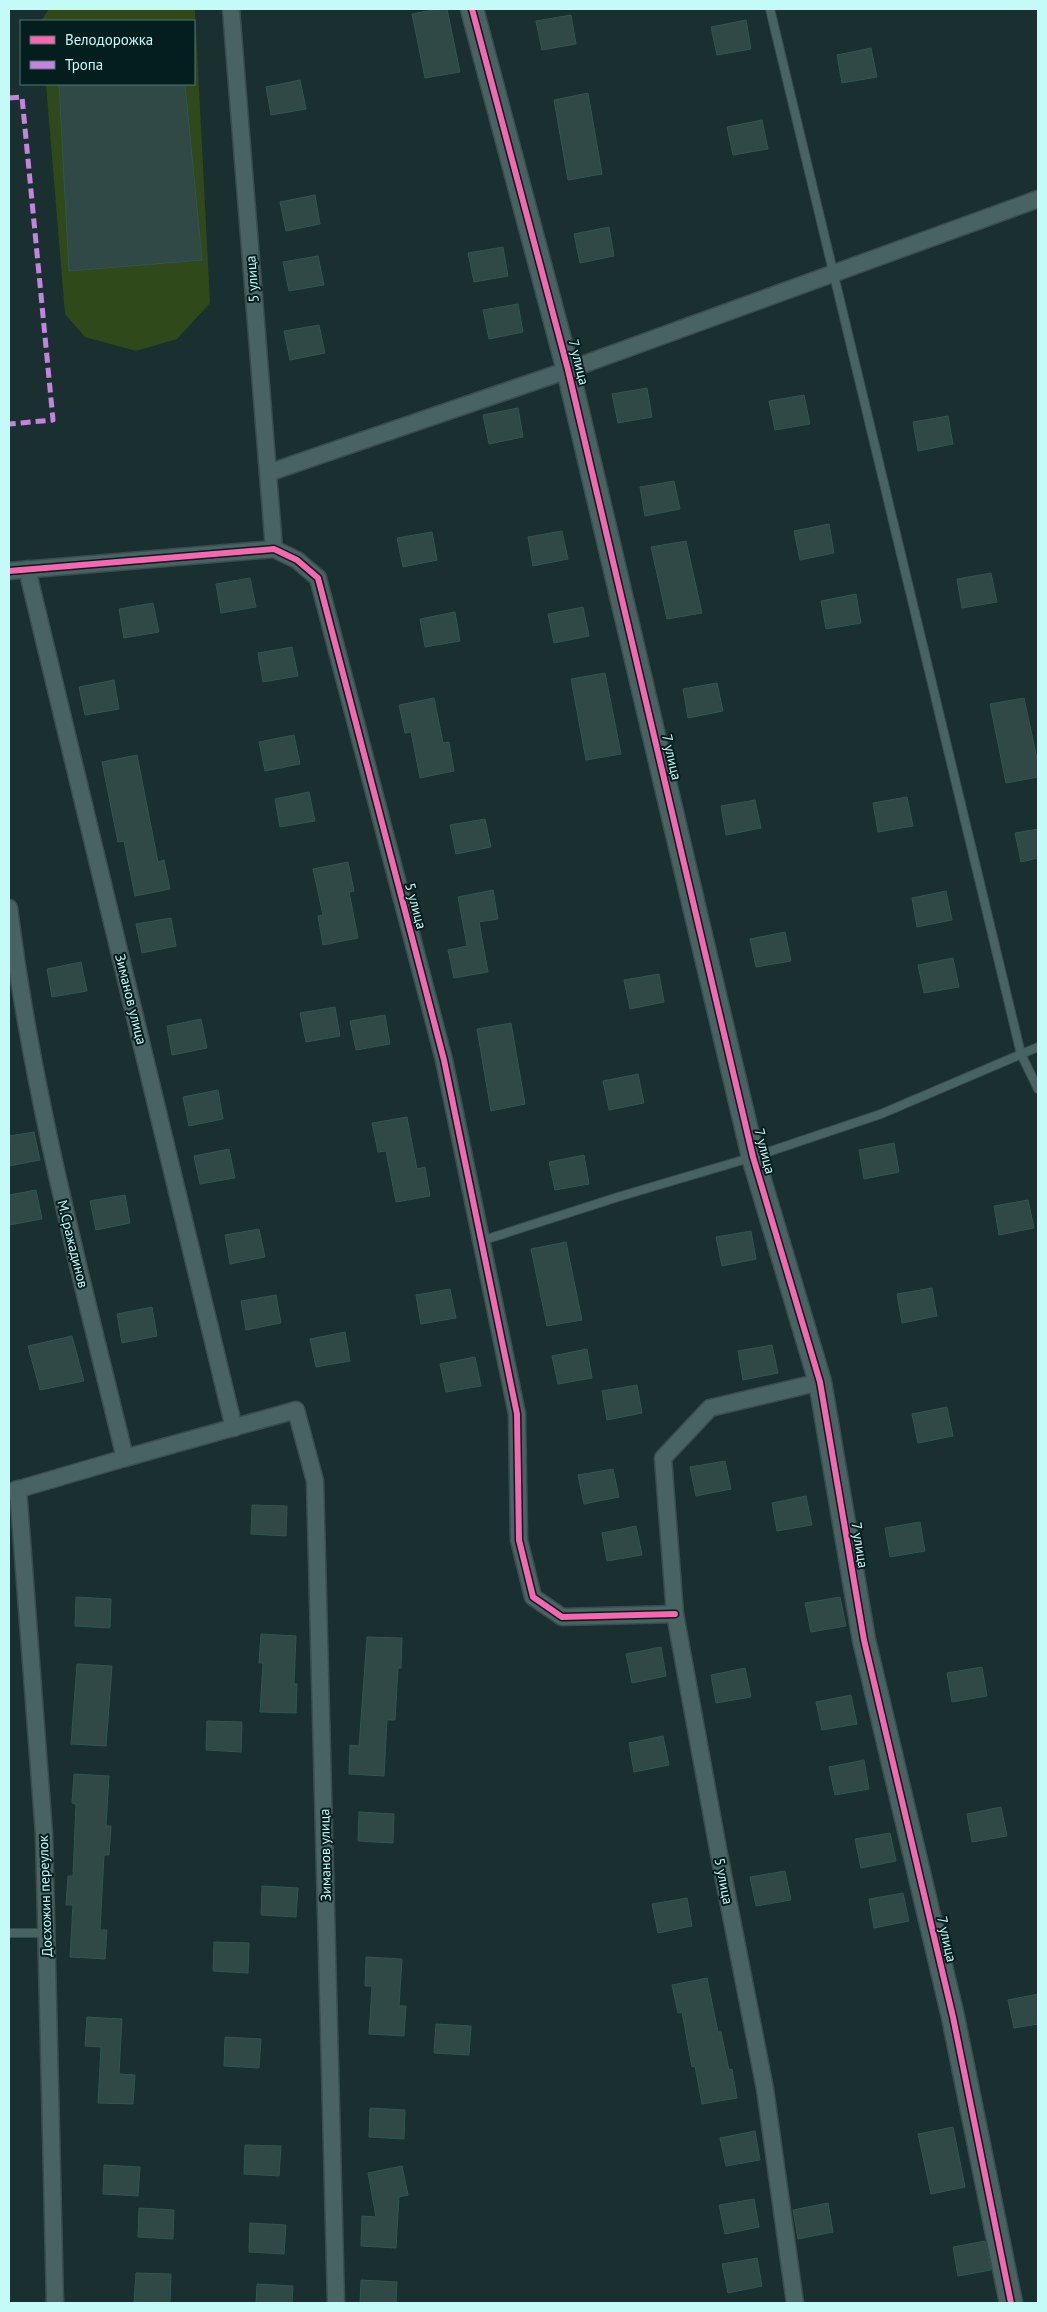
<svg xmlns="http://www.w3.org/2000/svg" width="1047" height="2312" font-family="'PT Sans',sans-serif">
	<rect width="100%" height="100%" fill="#1a2f2f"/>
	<path fill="#2f491b" d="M49 9H194L195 10 210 303 177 339 136 351 85 337 65 314 46 84H194V21H41Z"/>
	<g fill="#304846" stroke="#325550">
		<path d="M438 9H447L460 72 425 78 412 14Z"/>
		<path d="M571 15 576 44 542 50 536 21Z"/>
		<path d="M746 20 751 49 717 55 711 27Z"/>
		<path d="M871 48 877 77 842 83 837 55Z"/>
		<path d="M300 80 306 109 271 115 266 87Z"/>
		<path d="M59 84H185L202 260 69 271Z"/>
		<path d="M588 93 602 174 568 180 554 100Z"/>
		<path d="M762 120 768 149 733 155 727 127Z"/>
		<path d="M315 195 320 224 286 231 280 202Z"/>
		<path d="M609 227 614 256 580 263 574 234Z"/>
		<path d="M503 247 508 276 474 282 468 253Z"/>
		<path d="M318 256 324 285 289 291 283 262Z"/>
		<path d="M518 304 523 332 489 339 483 310Z"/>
		<path d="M319 325 325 353 290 360 284 331Z"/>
		<path d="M647 388 652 417 618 423 612 394Z"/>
		<path d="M804 395 810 424 775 430 769 401Z"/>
		<path d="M518 408 523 437 489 444 483 415Z"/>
		<path d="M948 416 953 444 918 451 913 422Z"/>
		<path d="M674 481 680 509 645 516 640 487Z"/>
		<path d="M829 524 834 553 800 560 794 531Z"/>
		<path d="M562 531 568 559 533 566 528 537Z"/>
		<path d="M432 532 437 560 403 567 397 538Z"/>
		<path d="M686 541 702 613 667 619 651 547Z"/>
		<path d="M991 573 997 602 962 608 957 579Z"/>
		<path d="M250 578 256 607 221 613 216 584Z"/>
		<path d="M856 594 861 623 826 629 821 601Z"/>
		<path d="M153 603 159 632 124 638 119 609Z"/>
		<path d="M583 607 589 636 554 643 548 614Z"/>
		<path d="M455 612 460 641 425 647 420 619Z"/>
		<path d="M292 647 298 676 263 682 258 653Z"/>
		<path d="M605 673 621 754 586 760 571 679Z"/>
		<path d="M114 680 119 709 85 715 79 687Z"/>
		<path d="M717 683 723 711 688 718 683 689Z"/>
		<path d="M434 698 443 743 449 742 454 771 420 778 411 732 405 733 399 705Z"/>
		<path d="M1024 698 1038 763V777L1006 783 990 704Z"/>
		<path d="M294 735 300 764 265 771 259 742Z"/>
		<path d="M137 755 158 862 164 860 170 889 135 896 124 841 118 842 102 762Z"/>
		<path d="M309 792 315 821 280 827 275 799Z"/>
		<path d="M907 797 913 826 878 832 873 803Z"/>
		<path d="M755 800 761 828 726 835 721 806Z"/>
		<path d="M485 819 491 847 456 854 450 825Z"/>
		<path d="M1038 829V858L1021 862 1015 833Z"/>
		<path d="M348 862 354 891 349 892 358 938 323 945 318 916 323 915 313 869Z"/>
		<path d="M493 890 498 919 479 922 488 972 454 978 448 950 467 946 458 897Z"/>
		<path d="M946 891 952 920 917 927 912 898Z"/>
		<path d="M171 918 176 946 142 953 136 924Z"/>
		<path d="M785 932 791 961 756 967 750 939Z"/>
		<path d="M953 958 959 987 924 993 918 965Z"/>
		<path d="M81 962 87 991 52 997 47 969Z"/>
		<path d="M659 974 664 1002 630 1009 624 980Z"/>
		<path d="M335 1007 340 1036 306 1042 300 1013Z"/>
		<path d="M385 1015 390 1044 356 1050 350 1021Z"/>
		<path d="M201 1019 207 1048 172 1055 167 1026Z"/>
		<path d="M511 1023 525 1104 491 1111 477 1029Z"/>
		<path d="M638 1074 644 1103 609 1110 603 1081Z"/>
		<path d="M218 1090 223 1119 189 1126 183 1097Z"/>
		<path d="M407 1117 417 1169 425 1167 430 1196 396 1202 386 1151 378 1152 372 1123Z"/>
		<path d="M34 1132 40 1160 9 1166V1136Z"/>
		<path d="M894 1143 899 1172 864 1179 859 1150Z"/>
		<path d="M229 1149 235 1178 200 1184 194 1156Z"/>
		<path d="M584 1155 589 1184 555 1190 549 1162Z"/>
		<path d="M36 1190 42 1219 9 1225V1195Z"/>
		<path d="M125 1195 130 1223 96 1230 90 1201Z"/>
		<path d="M1028 1200 1034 1228 999 1235 994 1206Z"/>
		<path d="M259 1229 265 1257 230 1264 225 1235Z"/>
		<path d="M751 1231 756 1259 722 1266 716 1237Z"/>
		<path d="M566 1242 582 1320 547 1326 531 1249Z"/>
		<path d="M932 1288 937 1316 902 1323 897 1294Z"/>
		<path d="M450 1289 456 1318 421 1324 416 1295Z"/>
		<path d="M276 1295 281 1323 246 1330 241 1301Z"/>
		<path d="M152 1307 157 1336 122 1343 117 1314Z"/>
		<path d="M345 1332 350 1361 316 1367 310 1339Z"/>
		<path d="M72 1336 84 1381 40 1390 28 1346Z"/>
		<path d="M772 1345 778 1373 743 1380 738 1351Z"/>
		<path d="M587 1349 592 1378 558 1384 552 1356Z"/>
		<path d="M475 1357 481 1386 446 1392 440 1364Z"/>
		<path d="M637 1385 642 1413 607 1420 602 1391Z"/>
		<path d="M947 1407 953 1436 918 1443 912 1414Z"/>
		<path d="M725 1461 731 1489 696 1496 690 1467Z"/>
		<path d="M613 1469 619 1497 584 1504 578 1475Z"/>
		<path d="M806 1496 812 1525 777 1531 772 1503Z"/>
		<path d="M252 1505 287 1506 286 1536 251 1534Z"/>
		<path d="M920 1522 925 1551 890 1557 885 1528Z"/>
		<path d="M636 1526 642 1555 607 1561 602 1533Z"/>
		<path d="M76 1597 111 1599 110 1628 75 1626Z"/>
		<path d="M840 1597 846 1626 811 1632 805 1603Z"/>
		<path d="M261 1634 296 1636 294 1684H297L296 1713 260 1712 263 1663H259Z"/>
		<path d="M367 1637 402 1638 401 1668H398L395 1720H387L384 1776 349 1774 350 1745 359 1746Z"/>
		<path d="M661 1647 666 1676 632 1683 626 1654Z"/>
		<path d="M77 1664 112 1666 106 1746 71 1744Z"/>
		<path d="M982 1667 987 1696 952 1702 947 1673Z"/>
		<path d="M745 1668 751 1697 716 1703 711 1675Z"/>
		<path d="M851 1695 857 1724 822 1730 816 1702Z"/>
		<path d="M207 1721 242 1722 241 1752 206 1750Z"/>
		<path d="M663 1736 669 1765 634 1772 629 1743Z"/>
		<path d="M864 1760 869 1789 835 1795 829 1767Z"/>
		<path d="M74 1774 109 1776 106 1826H111L109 1855H104L100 1930H107L105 1959 70 1957 73 1905H66L68 1876H73L76 1804 72 1803Z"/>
		<path d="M1001 1807 1007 1836 972 1842 967 1814Z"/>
		<path d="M359 1812 394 1814 393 1843 358 1841Z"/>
		<path d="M890 1833 896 1861 861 1868 855 1839Z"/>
		<path d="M785 1871 791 1900 756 1906 750 1877Z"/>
		<path d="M262 1886 298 1888 296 1917 261 1915Z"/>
		<path d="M903 1893 909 1921 874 1928 869 1899Z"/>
		<path d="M687 1898 692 1926 658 1933 652 1904Z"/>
		<path d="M214 1942 249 1943 248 1973 213 1971Z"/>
		<path d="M366 1957 402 1959 399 2006H406L404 2036 369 2034 372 1986H365Z"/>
		<path d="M707 1978 718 2032H721L729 2070 732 2069 737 2098 702 2104 695 2066 692 2067 682 2012 678 2013 672 1985Z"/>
		<path d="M1038 1994V2024L1014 2028 1008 2000Z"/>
		<path d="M87 2017 122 2019 119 2074 135 2075 133 2104 98 2103 101 2047 85 2046Z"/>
		<path d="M436 2024 471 2026 469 2055 434 2053Z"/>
		<path d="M225 2037 261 2039 259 2068 224 2066Z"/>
		<path d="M370 2108 405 2110 404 2139 369 2137Z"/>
		<path d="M953 2127 965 2187 931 2194 918 2134Z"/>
		<path d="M755 2131 760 2160 726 2166 720 2138Z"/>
		<path d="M245 2145 281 2146 279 2176 244 2174Z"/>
		<path d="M104 2165 140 2167 138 2196 103 2194Z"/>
		<path d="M402 2166 408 2195 399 2197 396 2248 361 2246 362 2216 376 2217 368 2173Z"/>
		<path d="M754 2199 759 2227 725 2234 719 2205Z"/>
		<path d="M828 2203 833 2232 798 2239 793 2210Z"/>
		<path d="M139 2208 174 2210 173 2239 138 2237Z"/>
		<path d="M250 2223 286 2225 284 2254 249 2252Z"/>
		<path d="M985 2241 991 2270 958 2276 953 2247Z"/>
		<path d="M757 2258 762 2286 728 2293 722 2264Z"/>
		<path d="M136 2273 171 2274 170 2303 134 2302Z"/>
		<path d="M361 2280 397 2282 396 2303H360Z"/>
		<path d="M257 2284 293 2286 292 2303H256Z"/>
	</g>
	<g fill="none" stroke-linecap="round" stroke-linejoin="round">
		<g stroke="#394d4d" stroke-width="10">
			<g id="lane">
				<path d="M770 9 1021 1054 1038 1089"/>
				<path d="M481 1241 618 1197 753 1157 881 1114 1038 1047"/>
				<path d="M9 1933H46"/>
			</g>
		</g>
		<g stroke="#394d4d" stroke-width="19">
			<g id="street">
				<path d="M231 9 274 549"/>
				<path d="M268 473 568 370 1038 199"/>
				<path d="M27 569 234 1428"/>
				<path d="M9 571 274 549 297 560 318 578 444 1060 517 1414 519 1540 533 1597 562 1617 675 1614"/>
				<path d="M9 908C32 1094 81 1276 125 1458L9 1492"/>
				<path d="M125 1458 296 1410 315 1481 336 2303"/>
				<path d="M18 1489 44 1834 55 2303"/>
				<path d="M795 2303 765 2089 718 1849 675 1614 663 1458 710 1408 820 1382"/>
			</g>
		</g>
		<g stroke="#394d4d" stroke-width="25">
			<path id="secondary" d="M472 9 568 370 753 1157 820 1382 864 1640 953 2017 1011 2303"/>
		</g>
		<use href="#lane" stroke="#496362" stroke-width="8"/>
		<use href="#street" stroke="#496362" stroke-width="16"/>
		<use href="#secondary" stroke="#496362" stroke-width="22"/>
		<path stroke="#c483df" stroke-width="5" stroke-dasharray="10 5" stroke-linecap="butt" d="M9 98 22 97 53 420 9 424"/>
		<g stroke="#031e1d" stroke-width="9">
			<g id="cycleway">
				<path d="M472 9 568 370 753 1157 820 1382 864 1640 953 2017 1011 2303"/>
				<path d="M9 571 274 549 297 560 318 578 444 1060 517 1414 519 1540 533 1597 562 1617 675 1614"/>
			</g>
		</g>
		<use href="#cycleway" stroke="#f766af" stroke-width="6"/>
	</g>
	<g text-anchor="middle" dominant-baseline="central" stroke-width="4" stroke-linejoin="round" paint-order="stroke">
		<g font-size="14" fill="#c4faf7" stroke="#031e1d">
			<text transform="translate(252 279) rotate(-94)">5 улица</text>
			<text transform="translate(579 362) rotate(76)">7 улица</text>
			<text transform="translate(672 757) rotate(77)">7 улица</text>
			<text transform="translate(416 906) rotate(75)">5 улица</text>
			<text transform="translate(131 999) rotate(76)">Зиманов улица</text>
			<text transform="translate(765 1151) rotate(75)">7 улица</text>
			<text transform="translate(73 1244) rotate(76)">М.Сражадинов</text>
			<text transform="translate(860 1545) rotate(81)">7 улица</text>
			<text transform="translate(325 1855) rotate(-91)">Зиманов улица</text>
			<text transform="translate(724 1881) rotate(79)">5 улица</text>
			<text transform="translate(45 1896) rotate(-92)">Досхожин переулок</text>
			<text transform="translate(947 1939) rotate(77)">7 улица</text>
		</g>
	</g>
	<rect width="1047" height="2312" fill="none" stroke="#c4faf7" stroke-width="20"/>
	<rect x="20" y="20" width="175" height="65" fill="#031e1d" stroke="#507674"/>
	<rect x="30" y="36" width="25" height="8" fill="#f766af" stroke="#507674"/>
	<text x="65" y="45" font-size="15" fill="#c4faf7">Велодорожка</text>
	<rect x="30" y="61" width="25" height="8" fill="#c483df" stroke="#507674"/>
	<text x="65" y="70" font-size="15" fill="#c4faf7">Тропа</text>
</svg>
